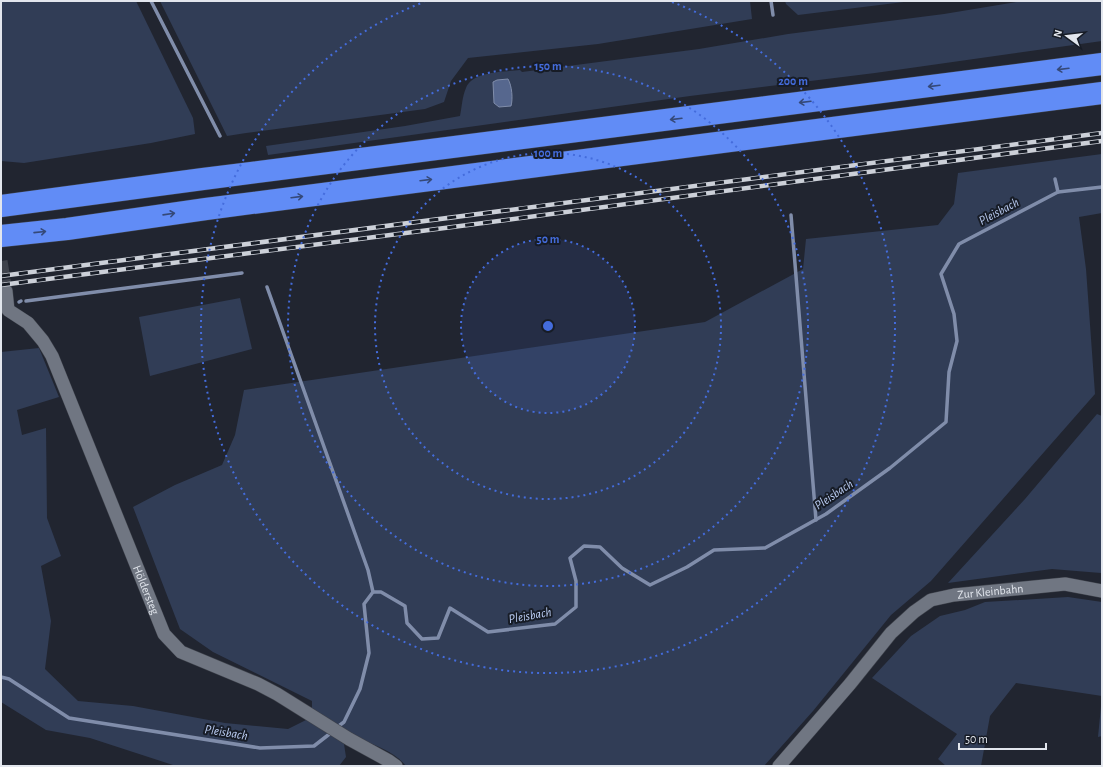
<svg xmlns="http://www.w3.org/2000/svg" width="1103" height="767" font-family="'Alegreya Sans',sans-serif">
	<rect width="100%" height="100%" fill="#212530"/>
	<g fill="#313d56">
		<path d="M1 1H136L193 118 195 134 151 143 24 163 1 161Z"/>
		<path d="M160 1H750L752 19 598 44 468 58 451 81 444 102 425 109 246 133 227 136Z"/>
		<path d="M785 1H912L798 15 786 4Z"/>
		<path d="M1023 1H1102V41L875 73 690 96 268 155 266 146 405 126 460 116C462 107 462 97 466 88 472 71 504 72 520 70L522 72 699 49 788 34 944 14Z"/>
		<path d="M1102 154V213L1079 217 1086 269 1095 394 931 581 891 615 813 711 764 766H406C394 751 375 746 359 738 343 729 328 718 312 708V701L213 652 180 629 133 507 175 485 222 465 235 435 244 390 705 322 803 269 806 239 938 225 954 204 958 173Z"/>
		<path d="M240 298 252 349 150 376 139 317Z"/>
		<path d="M39 348 59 397 17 410 22 435 46 428 47 518 61 556 41 566 51 621 45 669 78 701 133 706 225 723 288 729 308 719 344 744 346 757 339 766H176L90 738 46 730 1 702V352Z"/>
		<path d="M1097 414 1102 416 1101 573 1052 569 948 583 1025 499Z"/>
		<path d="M1068 597 1102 602V736L1098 737 1102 696 1016 683 990 716 981 766H946L938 759 957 734 872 678 911 636 940 616 965 610 985 602Z"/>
	</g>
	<path fill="#56678e" stroke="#808daa" d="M508 79C512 86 513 99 511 106L499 107 494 103 493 82 497 80Z"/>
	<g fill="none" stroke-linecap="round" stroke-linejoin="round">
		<g stroke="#808daa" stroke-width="3.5">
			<path d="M151 1 220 136"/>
			<path d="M771 1 773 15"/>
			<path d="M1055 179 1058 192"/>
			<path d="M791 215 816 520"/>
			<path d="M267 287 368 570 373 592"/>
			<path d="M26 301 242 273"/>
			<path d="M19 302 21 301"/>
			<path d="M1 677 9 679 69 718 260 748 314 746 332 732"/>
			<path d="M336 728 344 722 360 689 369 653 364 604 373 592H381L405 606 407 623 422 639 438 638 450 608 488 632 555 624 576 607V581L570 558 584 546 600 547 622 568 650 585 687 567 714 550 765 548 826 514 890 468 946 422 949 372 957 341 954 314 941 274 959 244 1058 192 1102 187"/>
		</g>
		<path stroke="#3e424c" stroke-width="13" stroke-dasharray="13 6" stroke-linecap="butt" d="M1 261 6 291"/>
		<g stroke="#3e424b" stroke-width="14">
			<g id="minor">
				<path id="s1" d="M6 291 8 310 28 323 43 341 52 356 164 634 181 652 258 684 277 694 349 739 389 761 396 766"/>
				<path id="s2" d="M779 766 850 684 891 633 914 612 931 600 954 595 1065 584 1102 591"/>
			</g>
		</g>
		<g stroke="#3e424b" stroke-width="23">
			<g id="motorway">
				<path d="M1 206 203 179 1102 64"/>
				<path d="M1 236 67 229 206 209 1102 93"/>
			</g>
		</g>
		<use href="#minor" stroke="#707682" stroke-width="13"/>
		<use href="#motorway" stroke="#618cf6" stroke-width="22"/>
		<g stroke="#ccd0d8" stroke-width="4.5">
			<g id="rail">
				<path d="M1 276 1102 133"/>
				<path d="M1 285 468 225 1102 141"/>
			</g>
		</g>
		<use href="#rail" stroke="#171c26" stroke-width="3" stroke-dasharray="9" stroke-linecap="butt"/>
	</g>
	<defs><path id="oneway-shaft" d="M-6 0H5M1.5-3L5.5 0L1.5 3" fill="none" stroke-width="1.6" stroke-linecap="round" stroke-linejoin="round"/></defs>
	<g stroke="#354979">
		<use href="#oneway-shaft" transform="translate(1063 69) rotate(173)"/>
		<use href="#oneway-shaft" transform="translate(934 86) rotate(173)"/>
		<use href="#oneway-shaft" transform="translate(805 102) rotate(173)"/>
		<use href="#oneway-shaft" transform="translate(676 119) rotate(173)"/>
		<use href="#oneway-shaft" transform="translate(426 180) rotate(-7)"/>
		<use href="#oneway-shaft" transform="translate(297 197) rotate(-7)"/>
		<use href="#oneway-shaft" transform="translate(169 214) rotate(-8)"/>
		<use href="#oneway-shaft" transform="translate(40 232) rotate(-6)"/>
	</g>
	<circle cx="548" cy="326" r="87" fill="#446cdc" fill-opacity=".12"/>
	<g fill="none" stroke="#446cdc" stroke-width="2" stroke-dasharray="2 4">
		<circle cx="548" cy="326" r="87"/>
		<circle cx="548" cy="326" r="173"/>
		<circle cx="548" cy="326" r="260"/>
		<path d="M672 2A347 347 0 1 1 424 2"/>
	</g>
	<g text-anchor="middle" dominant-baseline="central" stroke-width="4" stroke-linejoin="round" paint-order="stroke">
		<g font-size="12" fill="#e2e6ed" stroke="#171c26">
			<text stroke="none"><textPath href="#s1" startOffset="336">Höldersteg</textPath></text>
			<text stroke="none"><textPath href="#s2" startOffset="286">Zur Kleinbahn</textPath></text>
		</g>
		<g font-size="13" font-style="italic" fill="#bbcdf3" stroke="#171c26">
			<text transform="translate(999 212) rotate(-28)">Pleisbach</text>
			<text transform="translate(834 495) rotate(-34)">Pleisbach</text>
			<text transform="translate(530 616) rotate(-10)">Pleisbach</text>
			<text transform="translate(226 733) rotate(9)">Pleisbach</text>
		</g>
	</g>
	<circle cx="548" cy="326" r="6" fill="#446cdc" stroke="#171c26" stroke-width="2"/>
	<g font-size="12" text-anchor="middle" font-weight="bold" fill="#446cdc" stroke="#171c26" stroke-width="4" stroke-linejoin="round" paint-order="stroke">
		<text x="548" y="70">150 m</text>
		<text x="793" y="85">200 m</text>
		<text x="548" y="157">100 m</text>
		<text x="548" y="243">50 m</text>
	</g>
	<rect width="1103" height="767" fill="none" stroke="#e2e6ed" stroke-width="4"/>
	<g transform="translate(1067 36) rotate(285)" stroke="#171c26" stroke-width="3" paint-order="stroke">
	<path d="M0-3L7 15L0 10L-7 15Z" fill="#e2e6ed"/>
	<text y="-6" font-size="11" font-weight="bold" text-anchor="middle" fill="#e2e6ed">N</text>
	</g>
	<path d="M959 743v6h87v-6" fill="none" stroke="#e2e6ed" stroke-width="2"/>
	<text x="965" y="743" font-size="12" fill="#e2e6ed" stroke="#171c26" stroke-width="3" paint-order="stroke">50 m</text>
</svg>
